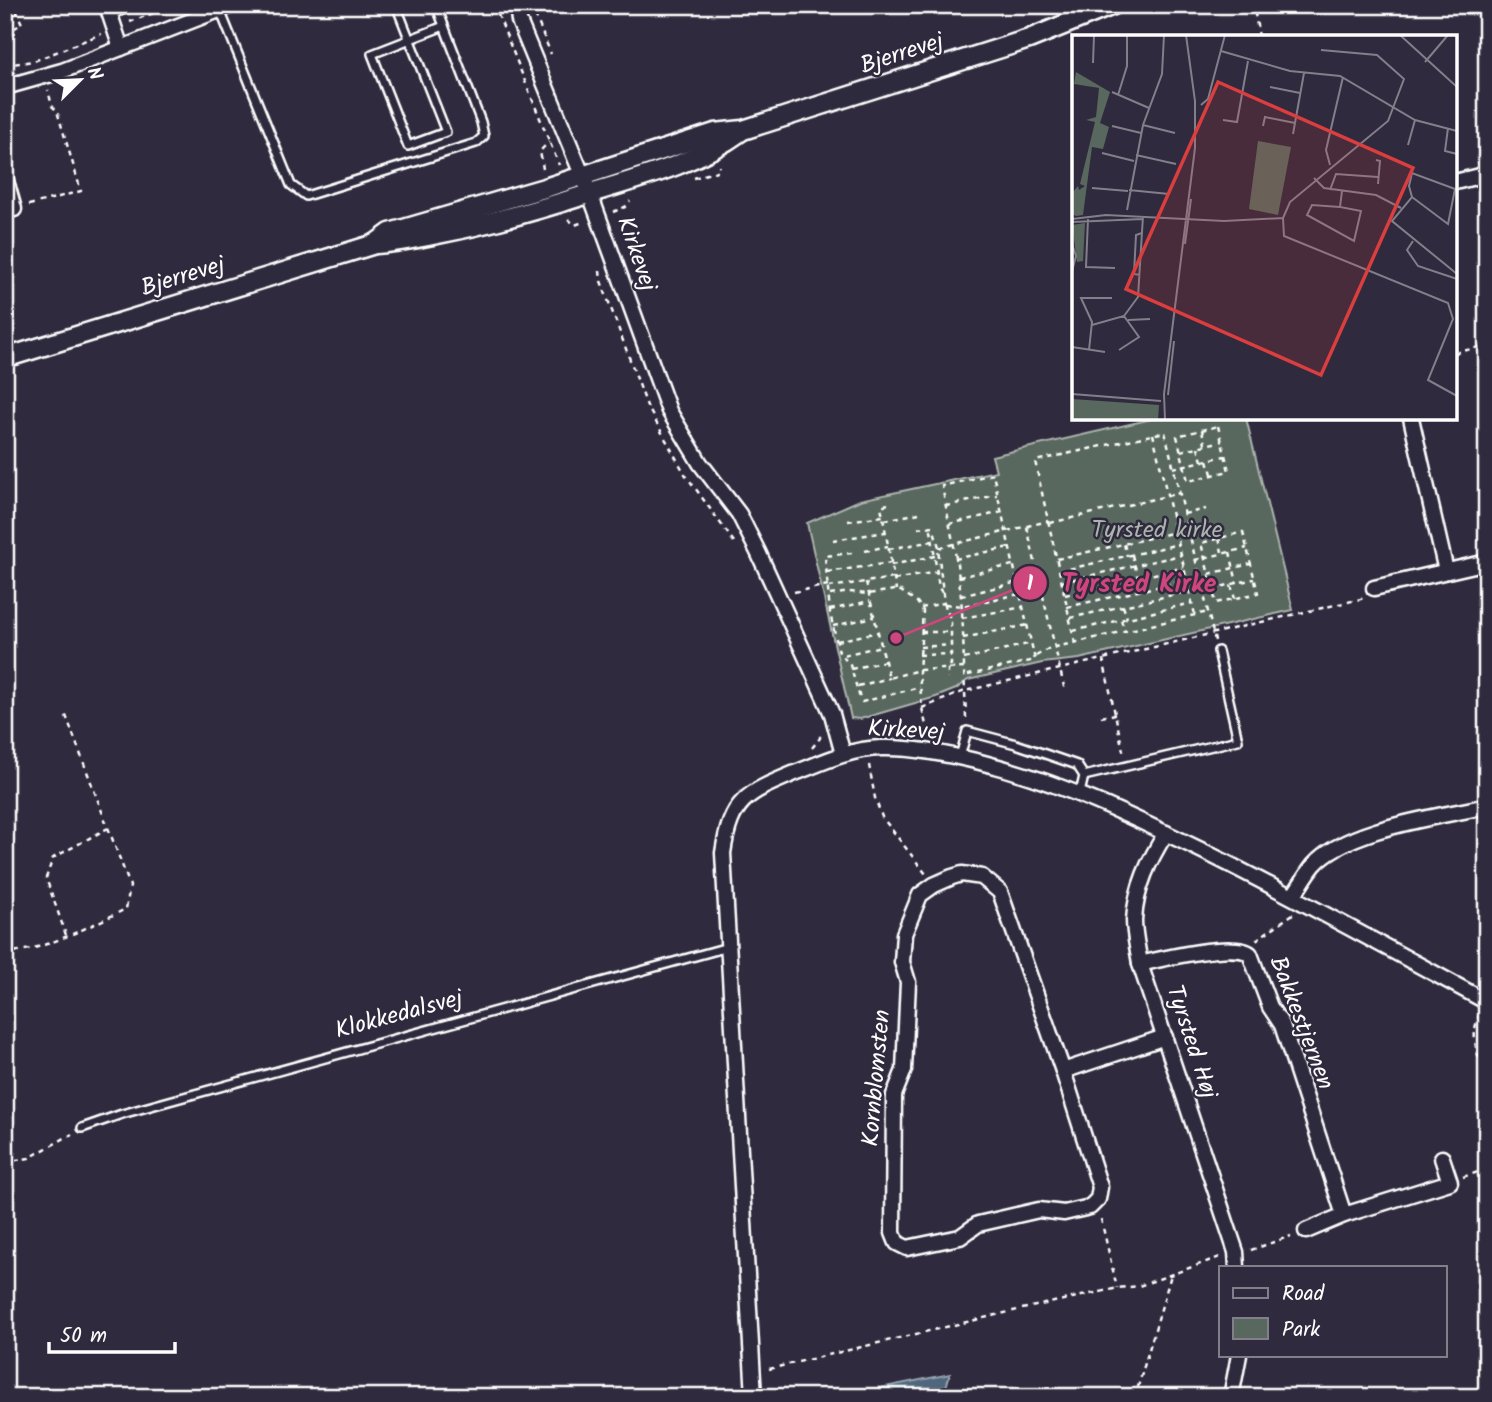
<svg xmlns="http://www.w3.org/2000/svg" width="1492" height="1402" font-family="Kalam,sans-serif">
	<rect width="100%" height="100%" fill="#2f2a3d"/>
	<filter id="ink" filterUnits="userSpaceOnUse"><feTurbulence type="fractalNoise" baseFrequency=".0143" numOctaves="2"/><feDisplacementMap in="SourceGraphic" scale="14" xChannelSelector="R" yChannelSelector="G"/><feConvolveMatrix kernelMatrix="1 2 1 2 8 2 1 2 1" color-interpolation-filters="sRGB"/></filter>
	<g filter="url(#ink)">
		<path fill="#58685e" stroke="#acb4ae" stroke-width="2" d="M1156 418H1246L1293 610 1079 659 1042 663 968 680 956 689 936 697 860 719 851 718 807 523 860 500 996 471 992 456Z"/>
		<path fill="#50667c" stroke="#96a3b0" stroke-width="2" d="M950 1374 943 1397H835Z"/>
		<g fill="none" stroke-linecap="round" stroke-linejoin="round">
			<g stroke="#fff" stroke-width="12">
				<g id="service">
					<path d="M396 5 446 132 408 146 372 54 444 26"/>
					<path d="M220 10 291 185 306 196 476 143 484 136 481 122 436 5"/>
					<path d="M960 757 967 731 1016 744 1077 765 1084 776 1080 793"/>
					<path d="M1084 776 1238 740 1218 651"/>
					<path d="M82 1128 122 1114 728 947"/>
				</g>
			</g>
			<g stroke="#fff" stroke-width="19">
				<g id="minor">
					<path d="M517 5 519 21 590 194 669 411 700 463 739 514 758 552 832 714 843 754"/>
					<path d="M121 48 109 12 126 5"/>
					<path d="M5 87 62 71 232 5"/>
					<path d="M5 177 14 209"/>
					<path d="M1455 182 1487 174"/>
					<path d="M1411 418 1446 571"/>
					<path d="M1374 588 1487 562"/>
					<path d="M1166 833C1149 860 1136 887 1134 920 1134 934 1138 950 1140 964L1236 1252 1237 1267"/>
					<path d="M1293 896C1300 886 1306 875 1314 865 1346 828 1439 817 1487 806"/>
					<path d="M1140 964C1161 959 1236 941 1250 954L1270 1007 1282 1025 1344 1215"/>
					<path d="M1063 1071 1000 892 982 877 962 874 952 877 934 885 920 895 904 934 902 962 908 982 904 1070 894 1095 893 1233 897 1243 907 1248 960 1237 978 1224 1039 1210 1064 1213 1090 1207 1098 1199 1100 1187 1063 1071 1165 1037"/>
					<path d="M1306 1231 1344 1215 1450 1182 1442 1158"/>
					<path d="M754 1397 723 853C731 799 747 793 795 773 823 762 850 749 881 748 914 747 948 754 980 762 1064 783 1133 817 1211 855 1304 902 1395 952 1487 1002"/>
					<path d="M1231 1397 1239 1355"/>
				</g>
			</g>
			<g stroke="#fff" stroke-width="23">
				<g id="tertiary">
					<path d="M375 244 390 233 548 187 715 133 743 130 1029 39 1113 5"/>
					<path d="M5 358 375 244C396 243 417 238 438 234 489 224 538 210 588 194 639 178 696 164 740 132"/>
				</g>
			</g>
			<g stroke="#fff" stroke-width="2.5" stroke-dasharray="5 5" stroke-linecap="butt">
				<path d="M494 5 559 165"/>
				<path d="M535 15 551 54"/>
				<path d="M130 22 174 5"/>
				<path d="M5 33 22 24 14 5"/>
				<path d="M1259 37 1255 14 1300 5"/>
				<path d="M5 65 34 61 101 34"/>
				<path d="M543 169 540 151 549 142"/>
				<path d="M694 178 720 170 719 166"/>
				<path d="M29 205 81 191 57 111 52 106 48 90"/>
				<path d="M613 212 625 207 630 201"/>
				<path d="M568 219 575 225 583 222"/>
				<path d="M600 271 601 281 647 406 685 474 734 542"/>
				<path d="M1455 353 1487 345"/>
				<path d="M1218 426 1229 471 1188 481 1177 436Z"/>
				<path d="M1202 430 1205 444"/>
				<path d="M1153 434 1195 615"/>
				<path d="M1198 447 1202 461"/>
				<path d="M1181 451 1222 441"/>
				<path d="M1208 460 1212 474"/>
				<path d="M1173 468 1225 456"/>
				<path d="M888 504 881 506 896 590"/>
				<path d="M946 506 997 495"/>
				<path d="M1184 514 1206 509"/>
				<path d="M885 520 919 513"/>
				<path d="M848 521 883 516"/>
				<path d="M1050 523 1180 493"/>
				<path d="M949 524 1002 512"/>
				<path d="M1027 527 1065 691"/>
				<path d="M918 528 933 526 934 530"/>
				<path d="M1243 532 1258 593 1216 603 1201 543Z"/>
				<path d="M1219 538 1222 552"/>
				<path d="M833 540 885 532"/>
				<path d="M1124 544 1127 556"/>
				<path d="M939 547 934 530H931L939 588 943 594"/>
				<path d="M889 549 933 541"/>
				<path d="M865 551 888 546"/>
				<path d="M1230 552 1237 583"/>
				<path d="M852 553 825 556 830 613 839 652 850 665 860 698 862 702 920 687"/>
				<path d="M1132 555 1138 578"/>
				<path d="M955 559 1010 547"/>
				<path d="M1057 559 1176 532"/>
				<path d="M1195 560 1247 548"/>
				<path d="M891 565 935 556"/>
				<path d="M1060 571 1179 544"/>
				<path d="M827 572 891 563"/>
				<path d="M1209 574 1250 564"/>
				<path d="M959 577 1013 565"/>
				<path d="M894 580 936 572"/>
				<path d="M866 582 889 678 919 670 964 668"/>
				<path d="M1062 582 1181 555"/>
				<path d="M1231 585 1235 599"/>
				<path d="M829 587 894 578"/>
				<path d="M1203 591 1254 579"/>
				<path d="M794 592 828 585"/>
				<path d="M830 595 849 592 868 594 894 590 901 591 917 602 923 611 919 672 922 708 926 725"/>
				<path d="M1065 595 1184 567"/>
				<path d="M961 596 1018 582"/>
				<path d="M944 603 951 621V665H948V679"/>
				<path d="M945 604 962 606 1020 594"/>
				<path d="M1123 606 1127 618"/>
				<path d="M1067 607 1187 580"/>
				<path d="M921 608 944 603 938 548 1048 521"/>
				<path d="M830 610 870 601"/>
				<path d="M962 618 1024 607"/>
				<path d="M1070 618 1190 591"/>
				<path d="M1121 620 1125 632"/>
				<path d="M833 626 874 617"/>
				<path d="M1073 631 1192 603"/>
				<path d="M921 632H951"/>
				<path d="M963 638 1028 625"/>
				<path d="M837 641 878 632"/>
				<path d="M1075 643 1035 461 1165 432 1215 641"/>
				<path d="M920 647 951 645"/>
				<path d="M844 655 881 646"/>
				<path d="M919 655 951 654"/>
				<path d="M1036 656 1048 649 1060 646 1208 612"/>
				<path d="M964 659 1032 643"/>
				<path d="M1103 659 1124 755"/>
				<path d="M851 669 885 661"/>
				<path d="M858 686 889 678"/>
				<path d="M922 708 965 691C963 657 964 622 960 588 957 554 948 520 942 486L993 474 1035 660 964 676"/>
				<path d="M1101 717 1115 714"/>
				<path d="M966 718 965 691 1365 598"/>
				<path d="M812 748 820 738V733"/>
				<path d="M869 765 875 798 882 817 926 874"/>
				<path d="M66 935 46 878 53 858 108 828"/>
				<path d="M1256 940 1293 914"/>
				<path d="M5 951C35 956 97 922 126 909L130 886 65 713"/>
				<path d="M1480 1014C1468 1037 1479 1057 1487 1080"/>
				<path d="M5 1162 29 1158 72 1134"/>
				<path d="M1463 1177 1487 1169"/>
				<path d="M1101 1219 1117 1288"/>
				<path d="M1251 1250 1291 1236"/>
				<path d="M769 1369 1013 1311 1118 1288 1139 1286 1220 1257"/>
				<path d="M1135 1397 1171 1275"/>
			</g>
			<use href="#service" stroke="#2f2a3d" stroke-width="7"/>
			<use href="#minor" stroke="#2f2a3d" stroke-width="14"/>
			<use href="#tertiary" stroke="#2f2a3d" stroke-width="18"/>
		</g>
	</g>
	<g text-anchor="middle" dominant-baseline="central" stroke-width="5" stroke-linejoin="round" paint-order="stroke">
		<g font-size="24" fill="#fff" stroke="#2f2a3d">
			<text transform="translate(902 54) rotate(-18)">Bjerrevej</text>
			<text transform="translate(636 254) rotate(71)">Kirkevej</text>
			<text transform="translate(183 277) rotate(-17)">Bjerrevej</text>
			<text transform="translate(906 731) rotate(3)">Kirkevej</text>
			<text transform="translate(399 1015) rotate(-15)">Klokkedalsvej</text>
			<text transform="translate(1301 1023) rotate(69)">Bakkestjernen</text>
			<text transform="translate(1191 1042) rotate(72)">Tyrsted Høj</text>
			<text transform="translate(877 1078) rotate(-85)">Kornblomsten</text>
		</g>
		<g font-size="24" fill="#acb4ae" stroke="#2f2a3d">
			<text x="1157" y="530">Tyrsted kirke</text>
		</g>
	</g>
	<g transform="translate(1072 35)">
		<rect width="385" height="385" fill="#2f2a3d"/>
		<path d="M4 37 38 57 28 88 37 92 31 114 20 112 11 180 4 181 0 179V158L6 151 7 155 13 151 8 149 23 87 14 85 24 82 27 53 2 49ZM186 106 219 112 206 180 177 174ZM13 188 11 226 5 227 0 190ZM0 364 87 370 86 385H0Z" fill="#58685e"/>
		<path fill="none" stroke="#827f8b" stroke-width="2" d="M328 0 385 52M249 15 305 20 332 44 316 86 218 167 211 183 212 201 376 268 381 284 356 345 385 361M149 16 218 36 268 41 343 85 385 96M353 27 376 0M21 28 22 0M198 52 228 58M40 57 77 73M46 60 55 31V0M129 70 136 64 153 0M151 85 165 87 176 26M71 90 103 98M40 91 69 98M191 91 193 82 223 88M376 93 373 116 385 119M221 99 232 38M336 110 343 85M30 118 62 126M64 120 104 129M304 125 308 126 306 149M258 130 254 115 271 42M242 143 252 153 304 160 329 173M20 153 56 156M57 155 97 159M258 155 264 139 306 142M340 162 337 151 340 138 383 154 376 189 340 162 320 186 385 239M268 172 240 170 235 180 282 206 289 176 268 172 270 156M55 175 71 90 90 39 92 0M0 184 34 180 152 186 211 183M16 184 14 232 43 233M0 187 71 184M341 206 335 215 346 231 385 244M0 209 4 221 0 236M113 209 119 164M68 240 62 239 64 200 70 198M56 285 78 284M20 290 52 281 66 262 71 181M0 312 33 317M17 315 20 287 9 263H40M47 315 67 302 52 281M0 359 89 366M92 359 123 113V66L114 0M92 359 93 385M96 360 102 306"/>
		<path fill="#da3e3e" fill-opacity="0.15" stroke="#da3e3e" stroke-width="3.5" d="M146 47 341 133 249 340 54 254Z"/>
		<rect width="385" height="385" fill="none" stroke="#fff" stroke-width="3.5"/>
	</g>
	<path fill="none" stroke="#ce467c" stroke-width="2.5" d="M896 638L1030 583"/>
	<g fill="#ce467c" stroke="#2f2a3d" stroke-width="2.5">
		<circle cx="896" cy="638" r="7"/>
		<circle cx="1030" cy="583" r="18"/>
	</g>
	<g font-size="21" text-anchor="middle" font-weight="bold" fill="#fff">
		<text x="1030" y="590">1</text>
	</g>
	<g font-size="26" text-anchor="middle" font-weight="bold" fill="#ce467c" stroke="#2f2a3d" stroke-width="5" stroke-linejoin="round" paint-order="stroke">
		<text x="1139" y="592">Tyrsted Kirke</text>
	</g>
	<rect width="1492" height="1402" fill="none" stroke="#2f2a3d" stroke-width="28"/>
	<rect x="14" y="14" width="1464" height="1374" fill="none" stroke="#fff" stroke-width="2.5" filter="url(#ink)"/>
	<rect x="1219" y="1266" width="228" height="91" fill="#2f2a3d" stroke="#827f8b" stroke-width="2"/>
	<rect x="1233" y="1288" width="35" height="10" fill="#2f2a3d" stroke="#827f8b" stroke-width="2"/>
	<text x="1282" y="1300" font-size="21" fill="#ffffff">Road</text>
	<rect x="1233" y="1318" width="35" height="21" fill="#58685e" stroke="#827f8b" stroke-width="2"/>
	<text x="1282" y="1336" font-size="21" fill="#ffffff">Park</text>
	<g transform="translate(80 80) rotate(66)" stroke="#2f2a3d" stroke-width="5" paint-order="stroke">
	<path d="M0-5L12 26L0 18L-12 26Z" fill="#ffffff"/>
	<text y="-10" font-size="19" font-weight="bold" text-anchor="middle" fill="#ffffff">N</text>
	</g>
	<path d="M49 1342v10h126v-10" fill="none" stroke="#ffffff" stroke-width="3.5"/>
	<text x="60" y="1342" font-size="21" fill="#ffffff" stroke="#2f2a3d" stroke-width="5" paint-order="stroke">50 m</text>
</svg>
